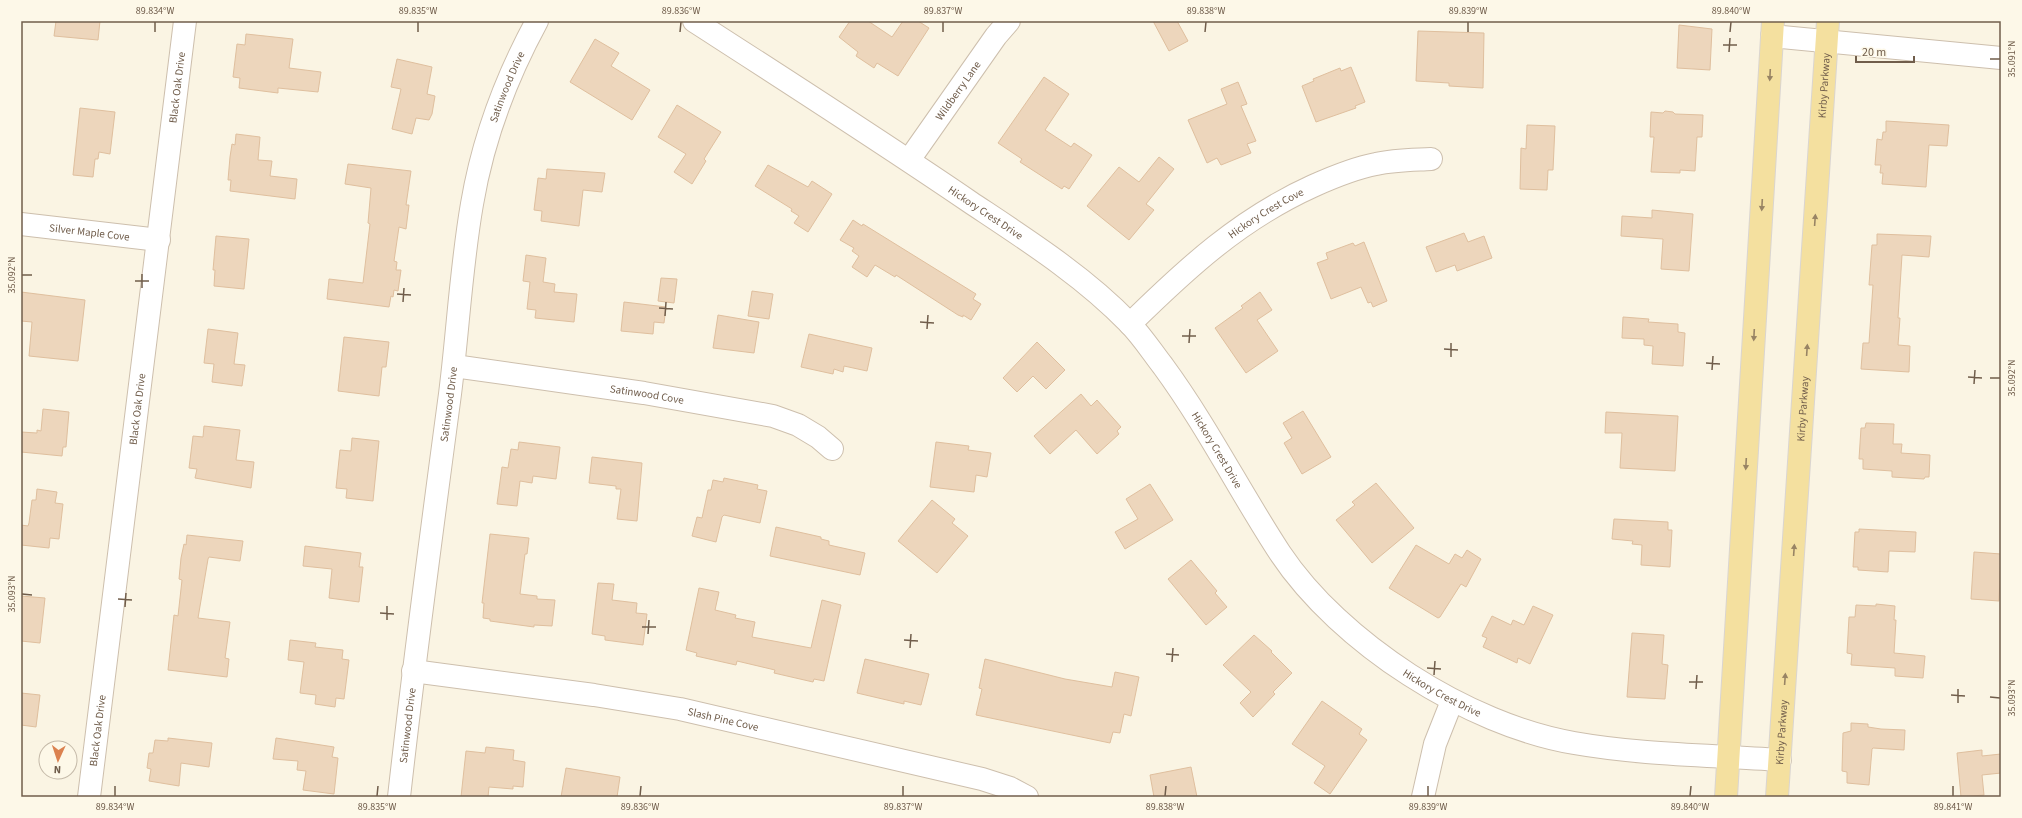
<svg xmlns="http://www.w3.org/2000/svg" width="2022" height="818" font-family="'Source Sans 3',sans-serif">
	<rect width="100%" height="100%" fill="#faf4e3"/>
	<g fill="#edd6bc" stroke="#dfbf9e">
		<path d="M56 21H100L98 40 54 36Z"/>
		<path d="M850 21H868L892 37 903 21H918L929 28 898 76 877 63 874 68 856 56 858 52 839 37Z"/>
		<path d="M1153 21H1177L1188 41 1169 51Z"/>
		<path d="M1679 25 1712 29 1710 70 1677 68Z"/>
		<path d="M1418 31 1484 33 1483 88 1449 86V83L1416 81Z"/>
		<path d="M246 34 293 39 289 68 321 72 318 92 278 88V93L239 88 240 78 233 77 237 44 245 45Z"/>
		<path d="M595 39 619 53 611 66 650 90 632 120 570 82Z"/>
		<path d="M397 59 432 67 427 94 435 96 432 114 429 120 416 118 412 134 392 129 401 89 391 87Z"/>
		<path d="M1351 67 1365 102 1355 106 1356 108 1316 122 1302 86 1314 81 1313 79 1340 68 1341 71Z"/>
		<path d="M1044 77 1069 94 1045 130 1071 147 1074 143 1092 155 1069 189 1064 186 1062 189 1020 162 1022 159 998 143Z"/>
		<path d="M1238 82 1247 104 1241 106 1256 141 1247 144 1251 153 1221 165 1217 158 1207 163 1188 120 1227 104 1221 89Z"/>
		<path d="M677 105 721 132 704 159 706 161 692 184 674 172 686 154 658 137Z"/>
		<path d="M80 108 115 112 110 154 99 152 98 159H95L93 177 73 175Z"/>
		<path d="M1665 111 1673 112 1675 114 1703 115 1702 137H1697L1695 171 1680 170V173L1651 172 1654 137H1650L1651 112 1663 113Z"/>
		<path d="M1886 121 1949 125 1947 146 1929 145 1926 187 1882 184 1883 173H1880L1881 165H1875L1877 139 1882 140 1883 132H1886Z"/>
		<path d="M1527 125 1555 126 1553 170H1548L1547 190 1520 189 1521 148 1526 149Z"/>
		<path d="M236 134 260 137 258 160 272 161 270 176 297 179 295 199 230 191 231 180H228L230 157 232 144 235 145Z"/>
		<path d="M1159 157 1174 169 1146 204 1154 210 1129 240 1087 206 1119 167 1139 182Z"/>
		<path d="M348 164 411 171 406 205H409L406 229 399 227 394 261 397 262 396 270H401L398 291 394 290 393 297 391 296 389 307 327 299 329 279 363 283 370 224 368 223 371 188 345 184Z"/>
		<path d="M768 165 808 187 812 181 832 194 808 232 794 223 799 216 791 211 792 209 755 186Z"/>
		<path d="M547 169 605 173 602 192 583 190 579 226 541 221 542 211 534 210 538 178 546 179Z"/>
		<path d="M1652 210 1693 214 1689 271 1661 269 1663 239 1621 236 1622 216 1652 218Z"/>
		<path d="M853 220 862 226 863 224 976 294 973 299 981 304 971 320 963 315V317L958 315 896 275 895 277 875 265 867 277 852 267 859 256 852 251 854 248 840 240Z"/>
		<path d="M1464 233 1468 242 1484 236 1492 258 1457 271 1455 265 1436 272 1426 247Z"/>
		<path d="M1877 234 1931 236 1929 257 1902 255 1898 318H1900L1898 345 1910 346 1909 372 1861 369 1863 343H1869L1873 285H1869L1872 245H1877Z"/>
		<path d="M216 236 249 239 244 289 214 286 215 270H213Z"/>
		<path d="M1364 242 1387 301 1373 307 1371 302 1368 303 1361 287 1331 299 1317 263 1328 259 1326 253 1353 243 1355 246Z"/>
		<path d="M526 255 546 258 543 282 555 284 554 292 577 294 574 322 535 318 536 310 527 309 530 282 523 281Z"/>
		<path d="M661 278 677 279 674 303 658 301Z"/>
		<path d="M752 291 773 294 769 319 748 316Z"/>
		<path d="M21 292 85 300 78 361 29 356 32 322 21 321Z"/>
		<path d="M1260 292 1272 310 1257 320 1278 351 1246 373 1215 328 1243 308 1241 306Z"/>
		<path d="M624 302 666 307 664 323 654 322 653 334 621 331Z"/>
		<path d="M718 315 759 322 754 353 713 348Z"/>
		<path d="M1623 317 1649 319 1648 322 1678 324V332L1685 333 1683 366 1652 364 1653 346 1644 345V339L1622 338Z"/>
		<path d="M208 329 238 333 234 364 245 365 242 386 212 382 214 364 204 363Z"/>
		<path d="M809 334 872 348 867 371 844 366 843 372 834 369 833 374 801 367Z"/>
		<path d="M344 337 389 342 386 367H382L379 396 338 391Z"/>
		<path d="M1037 342 1065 370 1046 389 1033 376 1017 392 1003 378Z"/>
		<path d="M1081 394 1091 406 1097 400 1121 427 1117 431 1119 434 1097 454 1076 430 1050 454 1034 436Z"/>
		<path d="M43 409 69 412 66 447H63L62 456 21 452V432L37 433V430L41 431Z"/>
		<path d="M1303 411 1331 457 1302 474 1284 443 1292 438 1283 423Z"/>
		<path d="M1606 412 1678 416 1675 471 1620 468 1622 433H1605Z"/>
		<path d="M1866 423 1894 424 1893 444H1902L1901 453 1930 455 1929 477H1925L1924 479 1892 477V471L1863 469V459H1859L1861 428H1865Z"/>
		<path d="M204 426 240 430 236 460 254 462 251 488 195 478 197 469 189 468 193 436 203 437Z"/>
		<path d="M352 438 379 441 373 501 346 498 347 489 336 488 340 450 351 451Z"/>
		<path d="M519 442 560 447 556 479 533 476 532 483 520 481 517 506 497 504 502 467 508 468 511 449 518 450Z"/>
		<path d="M936 442 969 446 968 450 991 453 987 477 976 475 974 492 930 487Z"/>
		<path d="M592 457 642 463 637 521 617 519 621 489H616V486L589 483Z"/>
		<path d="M724 478 758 485 757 489 767 491 760 523 724 515 722 517 716 542 692 536 697 517 702 518 708 490H711L713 480 723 482Z"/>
		<path d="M1376 483 1414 528 1372 563 1336 520 1355 505 1352 502Z"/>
		<path d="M1150 484 1173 520 1125 549 1115 532 1138 519 1126 499Z"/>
		<path d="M37 489 57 492 55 503 63 504 59 539 50 538 49 548 21 545V525L28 526 29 523 32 500H36Z"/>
		<path d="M932 500 955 519 952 523 968 536 937 573 898 541Z"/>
		<path d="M1614 519 1668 522V530H1672L1670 567 1641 565 1642 545 1632 544 1633 541 1612 539Z"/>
		<path d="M776 527 821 537V539L829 541V545L865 553 860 575 770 556Z"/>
		<path d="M1859 529 1916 532 1915 552 1889 551 1888 572 1858 570V567H1853L1855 532H1859Z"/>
		<path d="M490 534 529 538 527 554H525L520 594 537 596V599L555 600 552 626 534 625V627L490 621V619L483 618 484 603H482Z"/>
		<path d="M187 535 243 541 240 561 209 557 208 559 198 618 230 622 225 658 229 659 227 677 168 670 174 615 178 616 182 580 179 579 181 558 184 544 186 545Z"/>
		<path d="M1416 545 1449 564 1455 554 1462 558 1467 550 1481 559 1466 587 1461 584 1440 617 1438 618 1389 588Z"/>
		<path d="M305 546 361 553 359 567H363L359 602 329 598 332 569 303 566Z"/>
		<path d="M1974 552 2001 554 1999 601 1971 599Z"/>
		<path d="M1191 560 1217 591 1215 593 1227 607 1206 625 1168 579Z"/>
		<path d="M598 583 614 584 612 600 637 603 636 613 647 614 643 645 605 640V636L592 634Z"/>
		<path d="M699 588 719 592 715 610 736 615 735 618 755 622 752 637 811 648 822 600 841 605 824 681 814 679 813 682 774 673 775 670 737 661 736 665 696 656 697 653 686 650Z"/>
		<path d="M21 596 45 598 40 643 21 641Z"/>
		<path d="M1876 604 1895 606 1894 620H1896L1894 653 1925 656 1923 678 1895 676V668L1851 665 1852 654 1847 653 1849 617H1855L1856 605 1876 606Z"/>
		<path d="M1533 606 1553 615 1530 664 1518 658 1517 663 1483 647 1487 638 1482 636 1492 616 1511 625 1513 620 1524 625Z"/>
		<path d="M1632 633 1664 635 1662 664 1668 665 1665 699 1627 697Z"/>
		<path d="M1254 635 1272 651 1271 652 1292 673 1273 692 1275 694 1253 717 1240 703 1251 692 1223 665Z"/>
		<path d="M290 640 316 643 315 647 343 650 342 659 349 660 344 699 336 698 335 707 315 704 316 695 300 693 304 662 288 660Z"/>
		<path d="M865 659 929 674 921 705 904 701V704L857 693Z"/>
		<path d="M985 659 1065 679 1112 687 1115 672 1139 677 1131 716 1124 714 1120 733 1113 732 1110 743 976 715 982 689 979 688Z"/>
		<path d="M21 693 40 695 36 727 21 725Z"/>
		<path d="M1322 701 1362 729 1359 734 1367 740 1330 794 1314 783 1325 766 1292 744Z"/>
		<path d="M1851 723 1868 724V727L1881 729 1905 730 1904 750 1873 748 1872 749 1869 785 1847 783V772L1842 771 1843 733 1851 731Z"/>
		<path d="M168 738 212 743 209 767 181 763 179 786 149 781 151 769 147 768 149 753H153L155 740 168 741Z"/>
		<path d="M276 738 334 747 332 757 338 758 334 794 303 790 306 771 297 770 298 761 273 759Z"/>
		<path d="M486 747 514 750 513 760 525 762 523 787 513 786V789L489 787 488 797H461L466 751 485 753Z"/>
		<path d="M1982 750V756L2001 754V773L1982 775 1984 795 1961 797 1957 753Z"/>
		<path d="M1191 767 1197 797H1154L1150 775Z"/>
		<path d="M566 768 620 777 617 797H561Z"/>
	</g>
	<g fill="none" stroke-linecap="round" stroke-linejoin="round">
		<g stroke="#cdbfad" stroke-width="24">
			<g id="minor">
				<path id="s1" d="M694 21C787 81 879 140 970 202 1024 238 1084 276 1129 323 1142 336 1152 352 1163 366 1207 426 1240 492 1280 553 1340 643 1468 725 1574 743 1642 755 1711 755 1780 760"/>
				<path d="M1772 36 2001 58"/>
				<path id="s2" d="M909 160 996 36 1009 21"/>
				<path id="s3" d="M21 224 159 240"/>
				<path id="s4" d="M1130 324C1187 268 1240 219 1313 186 1333 177 1355 168 1376 164 1394 160 1413 160 1431 159"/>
				<path id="s5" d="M454 366 644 393 773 416 798 425 818 437 832 449"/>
				<path id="s6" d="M413 671 594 695 680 709 982 779 1010 788 1027 797"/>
				<path id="s7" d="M89 797 185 21"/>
				<path id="s8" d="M399 797C414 662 432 528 450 394 458 331 461 267 472 204 483 139 506 78 537 21"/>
				<path d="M1423 797 1435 744 1452 701"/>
			</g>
		</g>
		<g stroke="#dad5d0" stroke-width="24">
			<g id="major">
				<path d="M1726 797 1773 21"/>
				<path id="s9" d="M1777 797 1828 21"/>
			</g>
		</g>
		<use href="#minor" stroke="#fff" stroke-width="22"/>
		<use href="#major" stroke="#f4e09f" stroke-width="22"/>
	</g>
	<defs><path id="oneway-solid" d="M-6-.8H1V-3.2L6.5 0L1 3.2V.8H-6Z"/></defs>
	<g fill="#988464">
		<use href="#oneway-solid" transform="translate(1770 75) rotate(93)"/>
		<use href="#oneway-solid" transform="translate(1762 205) rotate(93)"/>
		<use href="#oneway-solid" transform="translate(1815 220) rotate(-86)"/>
		<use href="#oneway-solid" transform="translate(1754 335) rotate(93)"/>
		<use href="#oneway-solid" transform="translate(1807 350) rotate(-86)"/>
		<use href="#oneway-solid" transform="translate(1746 464) rotate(93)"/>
		<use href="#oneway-solid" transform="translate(1794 550) rotate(-86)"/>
		<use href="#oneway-solid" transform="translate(1785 679) rotate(-86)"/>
	</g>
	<path fill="none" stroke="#705d4b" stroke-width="1.5" d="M155 32V22M418 32V22M680 32 681 22M943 32V22M1205 32 1206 22M1468 32V22M1730 32 1731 22M1723 45H1737M1729 52 1730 38M1990 59H2000M22 275H32M135 281H149M142 288V274M397 294 411 295M403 302 404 288M659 308 673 309M665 316 666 302M920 322 934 323M927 329 928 315M1182 336H1196M1189 343 1190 329M1444 349 1458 350M1451 357V343M1706 363 1720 364M1712 370 1713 356M1968 377 1982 378M1990 378H2000M1974 384 1975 370M22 594 32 595M118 599 132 600M125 607 126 593M380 613 394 614M387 620V606M642 627H656M648 634 649 620M904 640 918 641M910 648 911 634M1166 654 1179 655M1172 662 1173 648M1427 668 1441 669M1434 675 1435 661M1689 682H1703M1696 689 1697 675M1951 695 1965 696M1990 697 2000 698M1958 703V689M115 796V786M377 796 378 786M640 796 641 786M903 796V786M1165 796 1166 786M1428 796V786M1690 796 1691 786M1953 796V786"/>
	<g text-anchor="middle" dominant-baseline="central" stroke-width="3" stroke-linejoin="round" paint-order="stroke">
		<g font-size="11" fill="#705d4b" stroke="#fdf8e8">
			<text stroke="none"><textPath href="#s9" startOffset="713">Kirby Parkway</textPath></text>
			<text stroke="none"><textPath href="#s7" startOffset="715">Black Oak Drive</textPath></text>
			<text stroke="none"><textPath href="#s8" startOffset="720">Satinwood Drive</textPath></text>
			<text stroke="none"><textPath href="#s2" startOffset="85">Wildberry Lane</textPath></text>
			<text stroke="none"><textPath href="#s1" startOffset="349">Hickory Crest Drive</textPath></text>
			<text stroke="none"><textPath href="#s4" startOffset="176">Hickory Crest Cove</textPath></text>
			<text stroke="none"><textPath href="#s3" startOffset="69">Silver Maple Cove</textPath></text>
			<text stroke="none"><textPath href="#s5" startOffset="195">Satinwood Cove</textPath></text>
			<text stroke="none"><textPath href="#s8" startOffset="396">Satinwood Drive</textPath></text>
			<text stroke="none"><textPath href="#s7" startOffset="391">Black Oak Drive</textPath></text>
			<text stroke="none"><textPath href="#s9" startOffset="389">Kirby Parkway</textPath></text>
			<text stroke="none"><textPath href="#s1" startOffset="685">Hickory Crest Drive</textPath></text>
			<text stroke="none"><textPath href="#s1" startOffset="1022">Hickory Crest Drive</textPath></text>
			<text stroke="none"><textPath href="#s6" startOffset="314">Slash Pine Cove</textPath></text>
			<text stroke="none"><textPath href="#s8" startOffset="72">Satinwood Drive</textPath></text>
			<text stroke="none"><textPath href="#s7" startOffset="67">Black Oak Drive</textPath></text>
			<text stroke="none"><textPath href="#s9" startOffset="65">Kirby Parkway</textPath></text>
		</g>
	</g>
	<rect width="2022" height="818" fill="none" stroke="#fdf8e8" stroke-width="44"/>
	<g transform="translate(58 760) rotate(183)"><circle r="19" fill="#fdf8e8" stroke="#c5baa9"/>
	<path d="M0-3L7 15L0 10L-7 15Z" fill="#db8250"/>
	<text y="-6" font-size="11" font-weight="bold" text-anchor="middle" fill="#705d4b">N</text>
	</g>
	<path d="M1856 56v6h58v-6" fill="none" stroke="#705d4b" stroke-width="2"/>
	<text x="1862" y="56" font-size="12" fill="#705d4b" stroke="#fdf8e8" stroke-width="3" paint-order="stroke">20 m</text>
	<rect x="22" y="22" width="1978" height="774" fill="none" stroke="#705d4b" stroke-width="1.5"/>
	<g font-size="10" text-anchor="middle" fill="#705d4b">
		<text x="155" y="14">89.834°W</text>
		<text x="418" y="14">89.835°W</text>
		<text x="681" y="14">89.836°W</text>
		<text x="943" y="14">89.837°W</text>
		<text x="1206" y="14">89.838°W</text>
		<text x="1468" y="14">89.839°W</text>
		<text x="1731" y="14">89.840°W</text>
		<text transform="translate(2011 59) rotate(-90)" y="4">35.091°N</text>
		<text transform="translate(11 275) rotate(-90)" y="4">35.092°N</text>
		<text transform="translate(2011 378) rotate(-90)" y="4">35.092°N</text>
		<text transform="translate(11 594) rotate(-90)" y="4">35.093°N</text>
		<text transform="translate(2011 698) rotate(-90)" y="4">35.093°N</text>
		<text x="115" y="810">89.834°W</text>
		<text x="377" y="810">89.835°W</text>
		<text x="640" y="810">89.836°W</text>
		<text x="903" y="810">89.837°W</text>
		<text x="1165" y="810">89.838°W</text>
		<text x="1428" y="810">89.839°W</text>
		<text x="1690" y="810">89.840°W</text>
		<text x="1953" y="810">89.841°W</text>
	</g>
</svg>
